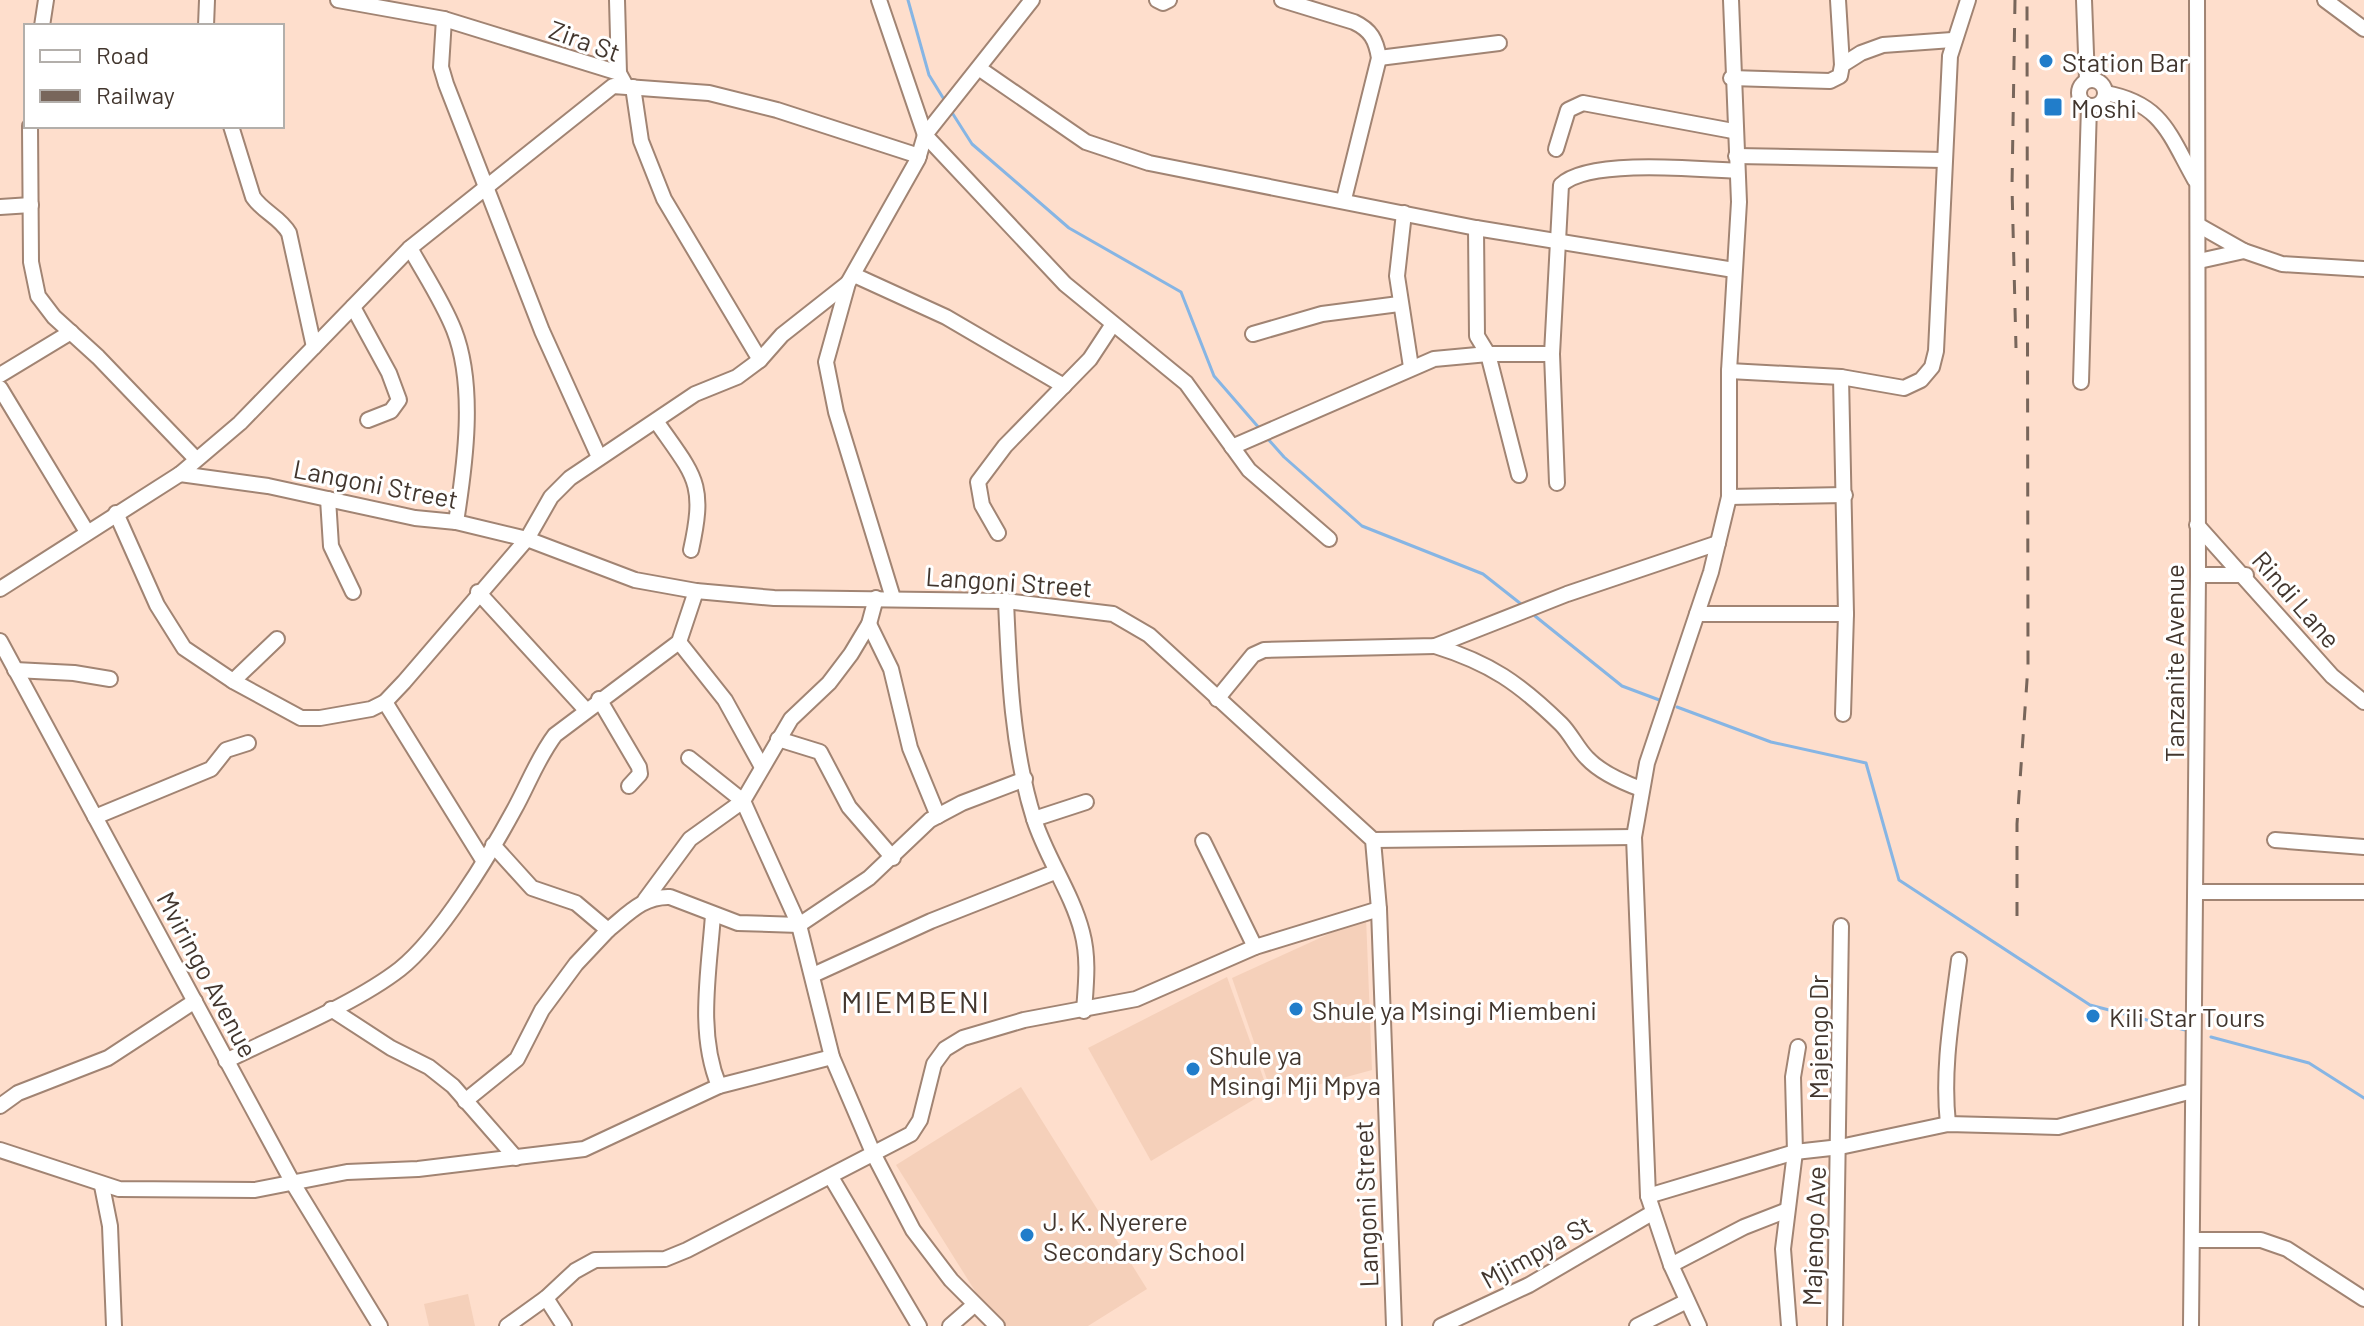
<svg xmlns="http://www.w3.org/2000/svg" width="2364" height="1326" font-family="Barlow,sans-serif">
	<rect width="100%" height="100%" fill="#fedecc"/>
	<g fill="#f5d0ba">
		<path d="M1366 917 1372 1070 1273 1097 1232 978Z"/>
		<path d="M1227 977 1268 1091 1151 1161 1088 1048Z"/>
		<path d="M1021 1087 1147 1289 1088 1326H997L896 1165Z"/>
		<path d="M468 1294 475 1326H429L424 1304Z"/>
	</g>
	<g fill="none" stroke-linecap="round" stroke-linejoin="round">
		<g stroke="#86b5e4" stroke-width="3">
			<path d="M908 0 929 75 945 101"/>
			<path d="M951 111 972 144 1069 228 1181 292 1214 376 1260 429"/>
			<path d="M1267 438 1284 457 1362 526 1483 574 1521 604"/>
			<path d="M1535 616 1622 686 1662 701"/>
			<path d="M1677 707 1771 742 1866 763 1899 880 2090 1005 2189 1031"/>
			<path d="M2211 1037 2309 1063 2364 1098"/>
		</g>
		<g stroke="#a18473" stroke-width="18">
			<g id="minor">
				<path d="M338 0 444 19 619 73 625 84"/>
				<path d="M617 0 619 73"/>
				<path d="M879 0 925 135 1065 284 1186 383 1249 470 1329 539"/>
				<path d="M1157 0 1163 3 1169 0"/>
				<path d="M1282 0 1354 22C1371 30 1376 40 1379 58L1344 199"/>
				<path d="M1838 0 1842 65"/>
				<path d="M2084 0 2087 80"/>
				<path d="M2325 0 2364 29"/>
				<path d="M444 19 441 67 446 84 542 331 599 457"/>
				<path d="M42 26 46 0"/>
				<path d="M206 26 207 0"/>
				<path d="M1379 58 1499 43"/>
				<path d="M980 69 1086 142 1149 163 1476 228 1734 270"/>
				<path d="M1731 78 1830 81 1840 76 1842 65 1861 53 1883 45 1952 40"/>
				<circle cx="2092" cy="93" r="13"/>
				<path d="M633 87 641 141 664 199 760 360"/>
				<path d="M2105 93C2162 103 2169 134 2195 180"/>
				<path d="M30 126 31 262 38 296 54 317 98 357 196 459"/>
				<path d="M231 126 253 197C263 212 280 217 289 233L314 347"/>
				<path d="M1556 149 1568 110 1583 103 1733 131"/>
				<path d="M1736 156 1944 160"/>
				<path d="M0 207 31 205"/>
				<path d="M1404 213 1397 276 1411 367"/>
				<path d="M2198 225 2244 251 2282 264 2364 269"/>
				<path d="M1476 228 1477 336 1488 354 1519 475"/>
				<path d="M410 248C425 275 443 302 454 330 476 386 465 465 456 522"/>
				<path d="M2199 261 2244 251"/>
				<path d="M854 275 946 317 1064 386"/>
				<path d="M353 307 389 373 399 400 391 411 368 420"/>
				<path d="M1253 334 1322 314 1399 304"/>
				<path d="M1729 371 1841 377 1904 388 1921 380 1932 367 1936 351 1950 56 1968 0"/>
				<path d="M0 375 71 332"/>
				<path d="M1841 377 1846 614 1843 714"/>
				<path d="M2081 382 2089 106"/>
				<path d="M0 388 87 532"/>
				<path d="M656 421C695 477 706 482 691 550"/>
				<path d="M1232 447 1434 359 1488 354H1552"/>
				<path d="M180 474 268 486 415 518 456 522 527 539 635 580 696 591 774 598 1006 601 1113 614 1149 635 1373 840 1379 909 1394 1326"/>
				<path d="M1557 483 1552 354 1561 185C1588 158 1700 169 1737 171"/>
				<path d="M1729 497 1845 495"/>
				<path d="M328 499 331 546 353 592"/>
				<path d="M116 513 157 605 184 648 233 681 301 718H320L371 709 385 702 404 682 527 539 551 497 570 478 695 394 737 377 760 360 782 335 848 283"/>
				<path d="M2197 525 2332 676 2364 702"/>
				<path d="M998 533 982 505 978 482 1005 446 1090 359 1113 324"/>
				<path d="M2198 575H2246"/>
				<path d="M0 589 180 474 240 423 410 248 613 86 709 93 777 110 919 156"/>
				<path d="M478 592 585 709"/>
				<path d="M893 598 836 412 826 362 848 283 918 159 925 135 1032 0"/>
				<path d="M1006 601C1009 673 1012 749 1034 819 1046 857 1072 893 1082 932 1089 958 1086 984 1084 1011"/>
				<path d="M1697 614H1846"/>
				<path d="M869 624 891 669 910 748 938 816"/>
				<path d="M0 641 294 1185 380 1326"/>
				<path d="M679 642 725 700 762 767"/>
				<path d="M1435 646C1490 663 1519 683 1561 724 1571 734 1577 748 1587 758 1601 773 1622 782 1641 789"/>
				<path d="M15 670 74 673 110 679"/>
				<path d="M233 681 277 639"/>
				<path d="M599 699 639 767 640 774 629 786"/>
				<path d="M1217 699 1253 655 1264 650 1435 646 1567 594 1718 543"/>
				<path d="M385 702 483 860"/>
				<path d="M778 739 820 752 849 807 893 858"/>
				<path d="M689 758 743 801 799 925 832 1057 874 1155 913 1230 951 1280 997 1326"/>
				<path d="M95 817 211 769 226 750 248 743"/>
				<path d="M1034 819 1086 802"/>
				<path d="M1373 840 1634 837"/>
				<path d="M2275 840 2364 847"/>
				<path d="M1203 841 1255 947"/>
				<path d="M493 845 532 888 576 903 608 930C628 914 643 896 670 897L738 923 799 925 869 878 930 820 962 803 1025 779"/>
				<path d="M2196 892H2364"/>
				<path d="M645 900 690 839 743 801 791 719 829 683 851 654 869 624 876 598"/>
				<path d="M713 915C709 972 697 1033 719 1086"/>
				<path d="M813 975 931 921 1055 872"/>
				<path d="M331 1009 391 1048 429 1067 453 1086 516 1158"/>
				<path d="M226 1061C278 1035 355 1004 400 969 440 937 489 856 514 810 528 785 537 759 555 735L679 642 696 591"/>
				<path d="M465 1101 517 1059 542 1010 576 964 608 930"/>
				<path d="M0 1106 18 1093 108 1058 195 1001"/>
				<path d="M1948 1124C1942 1069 1952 1015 1959 960"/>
				<path d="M0 1150 119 1189 255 1190 347 1172 418 1169 584 1149 719 1086 832 1057"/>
				<path d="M831 1177 919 1326"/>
				<path d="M102 1186 110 1226 114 1326"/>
				<path d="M1648 1196 1795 1152 1840 1147 1948 1124 2058 1127 2192 1091"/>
				<path d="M2193 1240H2261L2287 1249 2364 1299"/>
				<path d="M1671 1265 1744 1227 1785 1211"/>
				<path d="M546 1298 564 1326"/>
				<path d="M507 1326 546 1298 575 1271 595 1260 665 1259 687 1250 911 1134 920 1120 934 1064 945 1049 963 1038 1024 1020 1136 999 1255 947 1379 909"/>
				<path d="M950 1326 974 1305"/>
				<path d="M1441 1326 1529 1285 1652 1213"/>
				<path d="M1637 1326 1687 1301"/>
				<path d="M1699 1326 1671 1265 1648 1196 1634 837 1647 763 1711 572 1729 497V371L1739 202 1731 0"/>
				<path d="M1789 1326 1783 1249 1795 1152 1793 1077 1798 1047"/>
				<path d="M1835 1326 1841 926"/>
				<path d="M2191 1326 2198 575 2197 0"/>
			</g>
		</g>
		<use href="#minor" stroke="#fff" stroke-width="14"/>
		<g stroke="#78665b" stroke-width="3" stroke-dasharray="14 14" stroke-linecap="butt">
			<path d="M2015 0 2012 187 2016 348"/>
			<path d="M2017 916V824L2028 666 2027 0"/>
		</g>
	</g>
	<g fill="#217dca" stroke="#fff" stroke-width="3">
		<circle cx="2046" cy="61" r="8"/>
		<rect x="2043" y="97" width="20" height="20" rx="4"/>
		<circle cx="1296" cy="1009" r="8"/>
		<circle cx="2093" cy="1016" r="8"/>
		<circle cx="1193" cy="1069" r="8"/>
		<circle cx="1027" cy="1235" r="8"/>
	</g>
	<g text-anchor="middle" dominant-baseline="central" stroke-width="6" stroke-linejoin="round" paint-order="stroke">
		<g font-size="26" fill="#42362e" stroke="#fff">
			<text transform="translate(585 40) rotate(20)">Zira St</text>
			<text transform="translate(376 483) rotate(11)">Langoni Street</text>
			<text transform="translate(1009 581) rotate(4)">Langoni Street</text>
			<text transform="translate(2297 599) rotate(49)">Rindi Lane</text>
			<text transform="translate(2173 663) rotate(-90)">Tanzanite Avenue</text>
			<text transform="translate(208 974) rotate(62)">Mviringo Avenue</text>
			<text transform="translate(1817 1037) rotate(-90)">Majengo Dr</text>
			<text transform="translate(1365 1204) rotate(-92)">Langoni Street</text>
			<text transform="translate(1813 1236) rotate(-88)">Majengo Ave</text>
			<text transform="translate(1536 1251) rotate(-29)">Mjimpya St</text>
		</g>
		<g font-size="26" fill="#42362e" stroke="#fff" text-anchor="start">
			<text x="2062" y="61">Station Bar</text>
			<text x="2071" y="107">Moshi</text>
			<text x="1312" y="1009">Shule ya Msingi Miembeni</text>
			<text x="2109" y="1016">Kili Star Tours</text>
			<text x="1209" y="1054">Shule ya<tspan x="1209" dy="30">Msingi Mji Mpya</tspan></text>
			<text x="1043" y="1220">J. K. Nyerere<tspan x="1043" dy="30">Secondary School</tspan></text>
		</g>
		<g font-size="30" letter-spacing="2" fill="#42362e" stroke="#fff">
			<text x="916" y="1001">MIEMBENI</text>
		</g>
	</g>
	<rect x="24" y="24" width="260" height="104" fill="#ffffff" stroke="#b3afab" stroke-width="2"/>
	<rect x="40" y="50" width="40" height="12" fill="#ffffff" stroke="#b3afab" stroke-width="2"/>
	<text x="96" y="64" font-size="24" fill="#42362e">Road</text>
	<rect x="40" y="90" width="40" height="12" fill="#78665b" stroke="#b3afab" stroke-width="2"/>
	<text x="96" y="104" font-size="24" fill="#42362e">Railway</text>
</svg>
